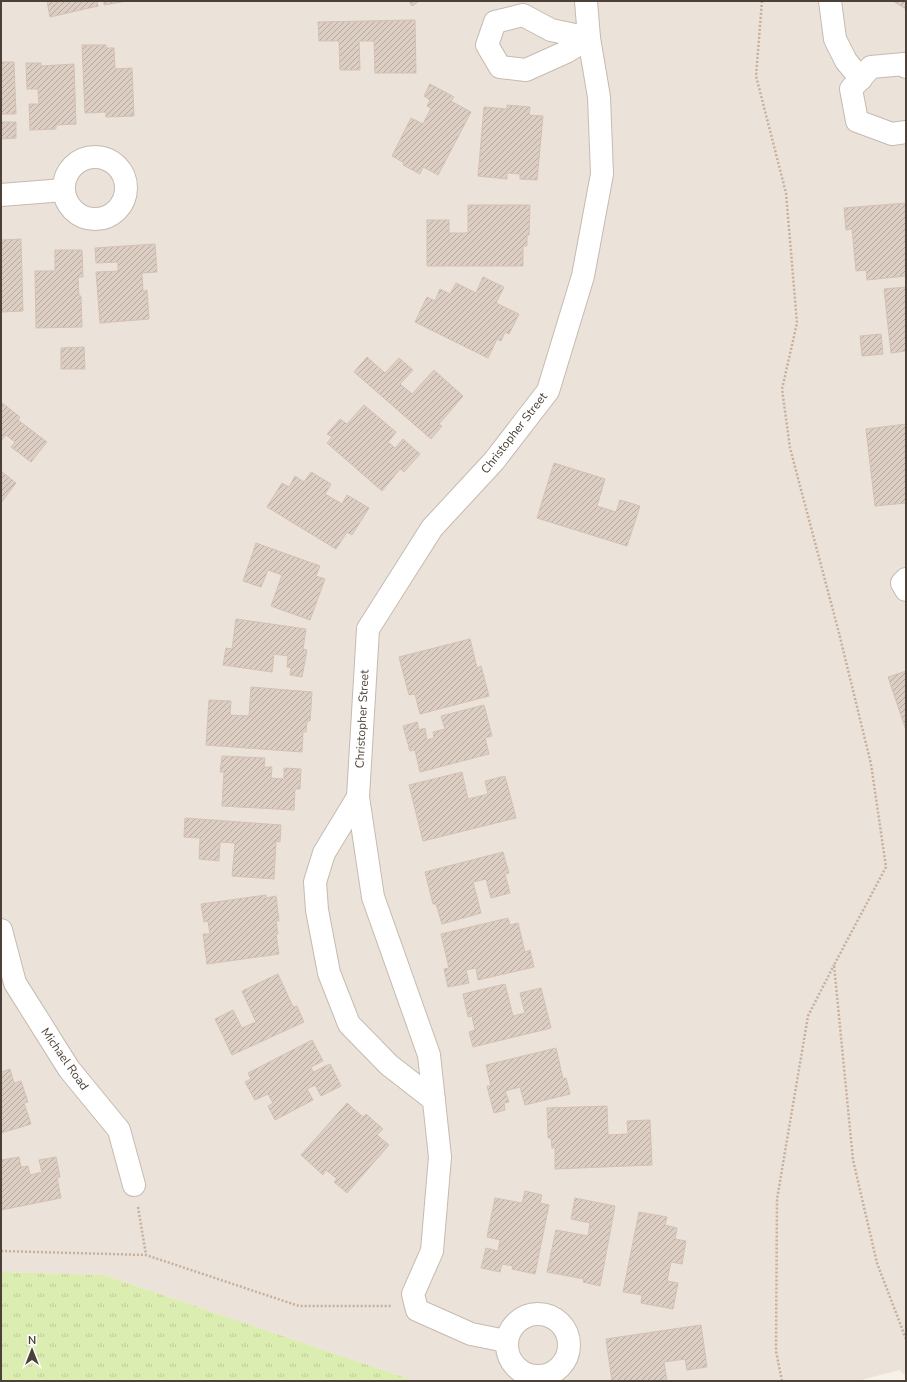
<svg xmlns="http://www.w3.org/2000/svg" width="907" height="1382" font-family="'Nunito Sans',sans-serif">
	<defs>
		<pattern id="grass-tufts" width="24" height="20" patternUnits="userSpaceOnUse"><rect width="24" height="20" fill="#dcedb1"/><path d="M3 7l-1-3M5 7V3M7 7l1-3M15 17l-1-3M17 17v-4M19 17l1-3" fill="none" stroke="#becc99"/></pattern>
		<pattern id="building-hatch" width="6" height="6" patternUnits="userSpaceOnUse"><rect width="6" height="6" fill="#dccec2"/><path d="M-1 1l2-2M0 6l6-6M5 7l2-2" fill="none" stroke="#b5a99f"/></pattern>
	</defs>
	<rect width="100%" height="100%" fill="#f7f1eb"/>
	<path fill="#ebe2d9" d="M1 1H906V1376L899 1370 858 1381H415L104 1275 1 1272Z"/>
	<path fill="url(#grass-tufts)" d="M1 1272 104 1275 415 1381H1Z"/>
	<g fill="url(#building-hatch)" stroke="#d5c1b2">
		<path d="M47 1H97L98 6 50 17Z"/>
		<path d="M104 1H127L104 5Z"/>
		<path d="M409 1H419L412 6Z"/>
		<path d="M893 1H906V9Z"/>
		<path d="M415 20 416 73H375L374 41H359L360 70H340L339 41H319L318 22Z"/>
		<path d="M82 45H106V48H114L115 69 132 68 134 116 106 117V112L85 113Z"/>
		<path d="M1 62H14L16 114H1Z"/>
		<path d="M26 63H41V66L74 64 76 124 56 125V129L30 130 29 104H39L38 89H27Z"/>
		<path d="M430 84 454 97 451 101 471 112 438 175 423 167 420 174 403 165 404 163 392 156 411 118 423 124 431 108 427 106 430 100 424 96Z"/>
		<path d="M507 105 530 107 529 115 543 116 537 180 520 179V174L507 173V179L478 176 484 107 507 109Z"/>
		<path d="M1 122H16V138L1 139Z"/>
		<path d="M906 203V276L867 280 866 270 856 271 852 229 846 230 844 208Z"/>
		<path d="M468 205H530L529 235H527V246H523V266H427V220H449V233H468Z"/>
		<path d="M21 239 23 311 1 312V240Z"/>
		<path d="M155 244 157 272 142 273 143 291 147 290 149 319 100 323 96 272 118 271V262L96 263 95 248Z"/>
		<path d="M55 250H82L83 277H78L79 296H81L82 327 36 328 35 271H55Z"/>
		<path d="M483 277 504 287 496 303 519 314 509 334 505 332 501 341 497 339 488 358 415 322 427 297 435 301 440 289 450 294 456 283 476 293Z"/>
		<path d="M906 287V351L891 353 884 289Z"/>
		<path d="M881 334 883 354 862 356 860 336Z"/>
		<path d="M84 347 85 369H61V348Z"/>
		<path d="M367 357 385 373 399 358 413 370 400 384 412 394 434 370 463 396 439 424 442 426 431 439 354 372Z"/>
		<path d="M2 403 20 417 18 420 47 442 31 462 11 447 15 442 6 435 1 441V405Z"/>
		<path d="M364 405 396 432 388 442 395 448 403 439 420 454 404 472 400 469 382 491 327 443 332 437 327 434 340 419 347 424Z"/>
		<path d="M906 424V503L875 506 866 429Z"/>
		<path d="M554 463 605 479 597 506 616 512 620 500 640 506 627 546 537 518Z"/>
		<path d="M1 471 16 483 1 503Z"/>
		<path d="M311 472 331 484 325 494 342 504 347 495 369 508 352 535 347 532 336 549 267 507 282 483 289 487 295 476 304 482Z"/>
		<path d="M256 543 320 566 316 576 325 579 310 620 271 606 282 575 268 570 261 587 243 581Z"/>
		<path d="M236 619 306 629 303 649 307 650 302 677 290 675 291 668 287 667 288 656 274 654 272 672 223 665 226 648 232 649Z"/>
		<path d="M470 639 477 668 481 666 489 696 420 714 415 694 409 695 399 657Z"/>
		<path d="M906 671V730L888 677Z"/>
		<path d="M251 687 312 692 310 721H307L306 732H303L302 752 206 745 209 700 231 701 230 715 249 716Z"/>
		<path d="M484 705 492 736 485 738 489 754 420 772 415 750 410 751 403 726 417 722 419 730 425 728 427 740 434 738 433 732 445 729 441 716Z"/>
		<path d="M222 756 265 758 264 767H272L271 778 284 779V768L301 769 300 789H295L294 810 222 806 224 772H220Z"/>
		<path d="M462 772 468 799 488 794 485 781 505 776 516 818 423 841 409 785Z"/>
		<path d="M185 818 281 825 280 842 276 841 274 879 232 876 235 843 220 842 219 861 199 859 200 838 184 837Z"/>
		<path d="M503 852 509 873 505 874 510 893 491 898 486 879 473 882 481 913 442 924 436 904H433L425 872Z"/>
		<path d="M266 895V898L276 896 279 921H276L278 934H276L279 954 207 964 203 934H210L208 921 204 922 201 904Z"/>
		<path d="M508 918 510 925 518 923 525 952 530 950 534 967 478 980 476 968 466 970 469 983 448 987 444 969 449 968 441 934Z"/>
		<path d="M278 974 293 1007 297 1006 304 1022 232 1055 215 1019 233 1010 242 1028 256 1022 242 991Z"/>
		<path d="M505 984 513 1016 525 1013 520 993 541 988 551 1028 473 1047 469 1032 475 1030 472 1016 468 1017 463 994Z"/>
		<path d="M312 1040 323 1061 311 1067 313 1072 330 1064 341 1086 321 1096 315 1085 307 1089 313 1100 275 1120 268 1106 273 1103 268 1094 255 1100 245 1082 251 1079 248 1073Z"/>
		<path d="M556 1048 563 1079 566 1078 570 1094 525 1105 520 1087 505 1091 509 1102 504 1103 505 1110 494 1113 487 1086H491L486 1065Z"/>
		<path d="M10 1069 14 1083 21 1081 28 1102 24 1103 31 1124 1 1133V1072Z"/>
		<path d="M347 1103 363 1117 366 1114 383 1129 377 1135 389 1145 347 1193 334 1182 337 1179 326 1170 323 1175 301 1155Z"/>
		<path d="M607 1106 608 1135 628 1134 627 1121 650 1120 652 1165 555 1169V1148H552L551 1138H548L547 1108Z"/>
		<path d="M19 1157 21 1167 28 1166 30 1175 42 1172 39 1160 56 1157 60 1177 57 1178 61 1198 1 1210V1160Z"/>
		<path d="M525 1191 542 1195 540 1203 549 1205 535 1274 512 1269 513 1266 502 1264 500 1272 481 1268 486 1248 498 1251 500 1240 487 1237 495 1198 522 1203Z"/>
		<path d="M575 1198 615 1206 600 1286 583 1282 584 1279 547 1272 556 1230 588 1236 590 1223 571 1219Z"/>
		<path d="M639 1212 667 1217 665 1225 677 1228 675 1239 686 1241 682 1264 671 1262 667 1281 678 1283 673 1309 641 1303 642 1295 623 1292Z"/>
		<path d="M701 1325 707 1367 687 1370 685 1359 664 1362 667 1381H612L606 1339Z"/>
	</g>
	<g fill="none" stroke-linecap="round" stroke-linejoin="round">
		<g stroke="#c6baaf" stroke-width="24">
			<g id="minor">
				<path d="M830 1 835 39 846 61 861 79"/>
				<path d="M523 15 551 30 589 38 566 52 526 70 500 67 487 45 495 22Z"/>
				<path d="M906 67 904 64 871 67 851 89 857 121 892 134 906 132"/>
				<circle cx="95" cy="188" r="31"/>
				<path d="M1 195 64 190"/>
				<path d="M906 579 902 583 906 590"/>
				<path d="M358 797 324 853 315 882 317 910 329 973 349 1024 389 1065 434 1100"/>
				<path d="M1 930 15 983 69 1069 119 1130 134 1185"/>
				<circle cx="538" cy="1345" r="31"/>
				<path d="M506 1341 471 1334 417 1310 413 1294 432 1251 440 1157 429 1055 373 897 358 797 368 629 432 528 494 461 548 391 583 276 602 174 599 97 589 38 586 1"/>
			</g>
		</g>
		<g stroke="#c6b09c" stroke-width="2.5" stroke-dasharray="2 2" stroke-linecap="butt">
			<path d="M762 1 756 76 786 193 797 323 782 389 790 448 839 633 871 764 886 867 834 965 853 1160 877 1263 906 1339"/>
			<path d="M138 1207 146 1255"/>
			<path d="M1 1251 146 1255 299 1306H392"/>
			<path d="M551 1374 559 1381"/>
			<path d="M782 1381 776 1351 777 1199 808 1016 834 965"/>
		</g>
		<use href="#minor" stroke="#fff" stroke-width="22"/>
	</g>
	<g text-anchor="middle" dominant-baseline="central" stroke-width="3" stroke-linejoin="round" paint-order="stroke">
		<g font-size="12" fill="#4c4138" stroke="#fff">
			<text transform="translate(514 433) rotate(-52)">Christopher Street</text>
			<text transform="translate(362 719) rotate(-87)">Christopher Street</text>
			<text transform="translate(65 1059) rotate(55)">Michael Road</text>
		</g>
	</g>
	<rect width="907" height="1382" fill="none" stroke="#4c4138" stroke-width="4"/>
	<g transform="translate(32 1350)" stroke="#ffffff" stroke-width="3" paint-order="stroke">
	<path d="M0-3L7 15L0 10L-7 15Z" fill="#4c4138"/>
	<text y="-6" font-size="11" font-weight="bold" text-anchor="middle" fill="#4c4138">N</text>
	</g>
</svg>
